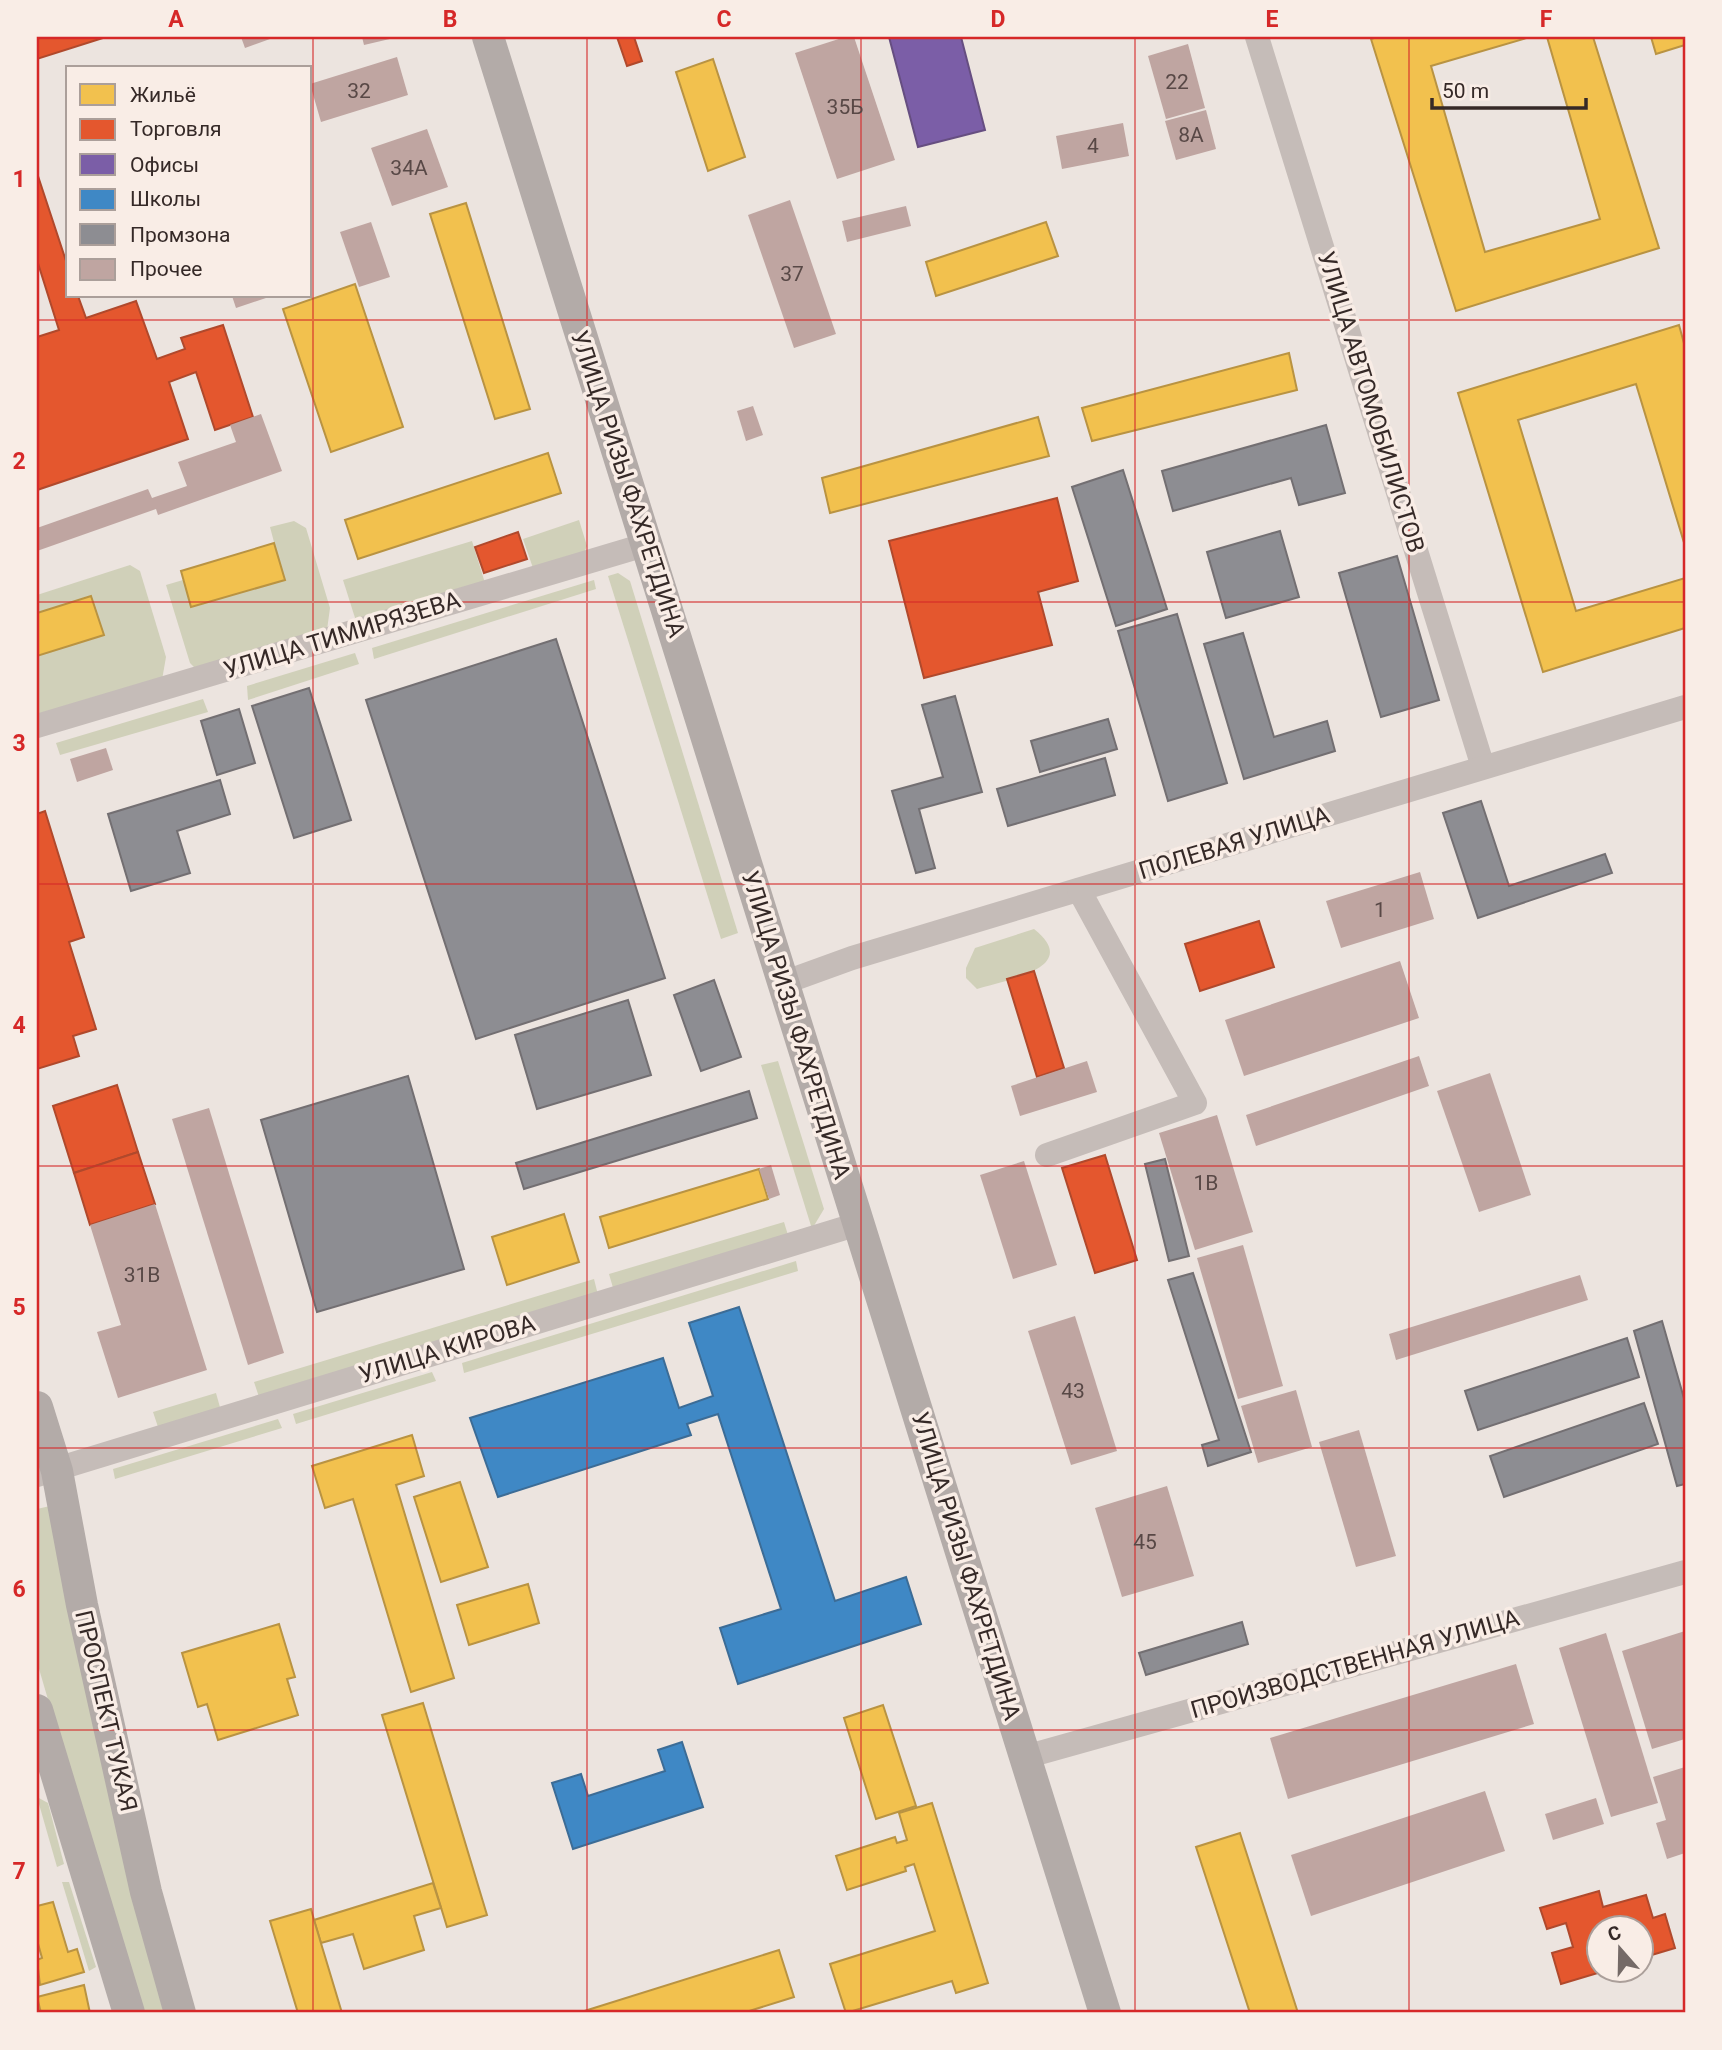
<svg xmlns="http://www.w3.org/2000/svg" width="1722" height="2050" font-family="Roboto,sans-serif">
	<rect width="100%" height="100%" fill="#ece4df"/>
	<g fill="#d0d0b9">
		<path d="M579 520 587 546 584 553 533 568 523 539Z"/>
		<path d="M294 521 306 528 330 608 327 630 196 669 190 663 166 585 183 580 192 607 284 580 270 527Z"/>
		<path d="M472 541 485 583 356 621 343 580Z"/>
		<path d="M130 565 140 571 166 657 162 680 37 718V595Z"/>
		<path d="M618 573 630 581 738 933 721 939 608 576Z"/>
		<path d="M594 580 596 589 374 659 372 648Z"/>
		<path d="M355 653 359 664 248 700 247 686Z"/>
		<path d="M203 699 208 712 60 755 56 743Z"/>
		<path d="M1034 929C1083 968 1006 980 977 989L966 978V968L975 948Z"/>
		<path d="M778 1061 824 1209 812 1229 761 1065Z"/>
		<path d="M784 1222 791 1245 616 1298 609 1274Z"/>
		<path d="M796 1261 798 1271 464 1373 462 1363Z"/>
		<path d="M594 1279 600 1303 262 1406 254 1382Z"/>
		<path d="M432 1372 436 1381 296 1424 293 1414Z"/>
		<path d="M216 1393 223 1418 161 1436 153 1412Z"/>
		<path d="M278 1419 282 1428 115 1479 113 1469Z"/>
		<path d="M50 1506 169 2013H140L37 1662V1509Z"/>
		<path d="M37 1797 48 1803 64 1864 57 1867Z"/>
		<path d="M62 1882H69L96 1967 89 1971Z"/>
	</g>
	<g fill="#f2c14e" stroke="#b99342" stroke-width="2">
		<path d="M1377 37H1530L1431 66 1485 252 1600 219 1547 37H1593L1659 248 1456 311 1371 39Z"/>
		<path d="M1651 37H1685V45L1656 54Z"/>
		<path d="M713 59 745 157 708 171 676 72Z"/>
		<path d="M466 203 530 409 495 419 430 214Z"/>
		<path d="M1046 222 1058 256 936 296 926 262Z"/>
		<path d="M355 284 403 427 331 452 283 309Z"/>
		<path d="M1679 325 1685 347V546L1636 384 1518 420 1576 611 1685 578V628L1543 672 1458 393Z"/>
		<path d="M1289 353 1297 390 1092 441 1082 408Z"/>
		<path d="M1038 417 1049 456 830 513 822 478Z"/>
		<path d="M548 453 561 493 358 559 345 520Z"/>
		<path d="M274 543 285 580 191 607 181 571Z"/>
		<path d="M91 596 104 635 37 656V613Z"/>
		<path d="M759 1169 768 1199 609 1248 600 1217Z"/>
		<path d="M564 1214 579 1262 507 1285 492 1237Z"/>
		<path d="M412 1435 424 1476 396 1485 454 1678 411 1692 353 1499 325 1508 312 1466Z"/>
		<path d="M460 1482 488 1567 441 1582 414 1497Z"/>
		<path d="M528 1584 539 1623 469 1645 457 1605Z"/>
		<path d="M279 1624 295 1677 287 1679 298 1715 218 1740 207 1704 198 1707 182 1653Z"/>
		<path d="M423 1703 487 1915 447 1927 382 1715Z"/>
		<path d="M883 1705 916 1806 876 1819 844 1718Z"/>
		<path d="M932 1803 988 1983 956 1993 952 1981 846 2013 830 1964 935 1931 914 1864 905 1867 906 1871 847 1890 836 1856 895 1837 897 1843 907 1840 899 1813Z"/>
		<path d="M1240 1833 1298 2013H1250L1196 1847Z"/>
		<path d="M433 1883 441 1908 414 1916 424 1950 364 1969 353 1934 321 1943 314 1920Z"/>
		<path d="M53 1902 68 1952 77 1949 84 1972 40 1985 37 1960 42 1958 37 1940V1906Z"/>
		<path d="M311 1909 314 1920 342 2013H298L270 1921Z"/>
		<path d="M779 1950 794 1997 743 2013H578Z"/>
		<path d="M84 1985 90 2013H41L37 1997Z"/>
	</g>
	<g fill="#e4572e" stroke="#b0492c" stroke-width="2">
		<path d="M37 37H106L37 59Z"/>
		<path d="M617 37H634L642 61 627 66Z"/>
		<path d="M37 173 68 267V296H78L86 318 136 301 157 359 185 349 181 338 223 325 253 417 215 430 196 372 169 382 188 439 37 490V337L59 330 37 260Z"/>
		<path d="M1057 498 1078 581 1038 592 1052 645 924 678 889 541Z"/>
		<path d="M518 532 527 559 484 573 475 547Z"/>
		<path d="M45 811 84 937 69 942 96 1029 73 1036 79 1056 37 1069V814Z"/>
		<path d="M1259 921 1274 967 1200 991 1185 944Z"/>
		<path d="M1034 971 1064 1068 1037 1077 1007 979Z"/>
		<path d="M117 1085 138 1152 74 1173 53 1106Z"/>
		<path d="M138 1152 155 1204 90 1225 74 1173Z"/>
		<path d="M1105 1155 1137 1260 1095 1273 1062 1168Z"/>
		<path d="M1599 1891 1603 1907 1646 1895 1653 1918 1665 1914 1675 1948 1642 1958V1927H1600V1969H1611L1561 1984 1552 1953 1573 1947 1566 1923 1547 1929 1540 1908Z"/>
	</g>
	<path fill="#7b5ea7" stroke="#664e81" stroke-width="2" d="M889 37H961L985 130 918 147Z"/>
	<g fill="#3f88c5" stroke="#3c6c96" stroke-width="2">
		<path d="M739 1307 835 1601 906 1577 921 1624 738 1684 720 1628 781 1609 718 1414 687 1424 691 1435 498 1497 470 1418 663 1358 679 1408 713 1396 689 1323Z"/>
		<path d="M682 1742 703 1807 573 1849 552 1783 581 1774 588 1796 665 1771 658 1750Z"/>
	</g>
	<g fill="#8d8d92" stroke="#736f72" stroke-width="2">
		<path d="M1326 425 1345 493 1299 505 1291 478 1173 511 1162 471Z"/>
		<path d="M1123 470 1167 609 1116 626 1072 487Z"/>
		<path d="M1280 531 1299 597 1226 618 1207 552Z"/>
		<path d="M1397 556 1439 700 1381 717 1339 573Z"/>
		<path d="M1177 614 1227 783 1168 801 1118 631Z"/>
		<path d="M1243 633 1274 737 1327 721 1335 751 1244 779 1204 644Z"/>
		<path d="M556 639 665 978 476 1039 366 700Z"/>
		<path d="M309 688 351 820 294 838 252 706Z"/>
		<path d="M955 696 982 792 919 809 935 868 916 873 892 791 943 777 922 705Z"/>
		<path d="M239 709 255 763 217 775 201 721Z"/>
		<path d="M1108 719 1117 749 1040 772 1031 741Z"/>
		<path d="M1105 758 1115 795 1008 826 997 789Z"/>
		<path d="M220 780 230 814 177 831 190 873 131 891 108 814Z"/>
		<path d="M1481 801 1509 886 1605 854 1612 873 1478 918 1443 813Z"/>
		<path d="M714 980 741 1057 701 1071 674 995Z"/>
		<path d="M628 1000 651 1075 537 1109 515 1035Z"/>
		<path d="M408 1076 464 1269 317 1312 261 1120Z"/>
		<path d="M749 1091 757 1118 524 1189 516 1163Z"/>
		<path d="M1165 1159 1189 1256 1169 1261 1145 1164Z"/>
		<path d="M1193 1273 1251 1452 1208 1466 1202 1445 1219 1440 1168 1280Z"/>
		<path d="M1662 1321 1685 1402V1484L1677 1486 1634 1331Z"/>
		<path d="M1627 1338 1639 1377 1478 1430 1465 1391Z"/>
		<path d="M1644 1403 1658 1444 1504 1497 1490 1456Z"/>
		<path d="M1242 1622 1248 1644 1146 1675 1139 1653Z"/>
	</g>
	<g fill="#bfa5a1">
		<path d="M241 37H270V39L245 48Z"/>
		<path d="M362 37H394V38L364 45Z"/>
		<path d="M845 37H854L895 160 837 179 795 53Z"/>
		<path d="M1188 44 1205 108 1166 119 1148 56Z"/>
		<path d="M397 57 408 95 321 122 310 84Z"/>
		<path d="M1206 110 1216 149 1176 160 1165 121Z"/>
		<path d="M1123 123 1129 156 1062 169 1056 136Z"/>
		<path d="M427 129 448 187 392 206 371 148Z"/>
		<path d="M790 200 836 334 794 348 748 215Z"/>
		<path d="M906 206 911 226 847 242 842 221Z"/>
		<path d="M371 222 390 277 359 287 340 232Z"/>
		<path d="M232 296H265L266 298 236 308Z"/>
		<path d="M753 406 763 435 746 441 737 411Z"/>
		<path d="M261 414 282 471 158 515 156 509 37 551V528L148 489 152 498 187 486 178 462 236 442 230 425Z"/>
		<path d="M106 748 113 770 77 782 70 759Z"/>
		<path d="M1420 872 1434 919 1341 948 1326 901Z"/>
		<path d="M1400 961 1419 1018 1244 1076 1225 1020Z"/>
		<path d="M1419 1056 1429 1086 1256 1146 1246 1115Z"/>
		<path d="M1087 1061 1097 1092 1020 1116 1011 1086Z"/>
		<path d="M1490 1073 1531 1195 1479 1212 1437 1091Z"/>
		<path d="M209 1108 284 1353 248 1365 172 1119Z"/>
		<path d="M1217 1115 1253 1232 1195 1250 1159 1133Z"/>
		<path d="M1024 1161 1057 1265 1013 1279 980 1175Z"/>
		<path d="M771 1165 780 1195 769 1199 759 1169Z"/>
		<path d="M155 1204 207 1370 118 1398 97 1332 121 1325 90 1225Z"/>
		<path d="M1243 1245 1283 1386 1238 1399 1197 1258Z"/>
		<path d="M1580 1275 1588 1300 1396 1360 1389 1334Z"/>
		<path d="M1075 1316 1117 1451 1071 1465 1028 1331Z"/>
		<path d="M1296 1390 1312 1447 1258 1463 1241 1406Z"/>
		<path d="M1359 1430 1396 1556 1356 1567 1319 1442Z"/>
		<path d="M1167 1486 1194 1576 1122 1597 1095 1508Z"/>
		<path d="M1685 1631V1739L1652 1749 1622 1651Z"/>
		<path d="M1606 1633 1658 1803 1611 1817 1559 1648Z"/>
		<path d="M1516 1664 1534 1724 1288 1799 1270 1738Z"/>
		<path d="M1685 1767V1853L1667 1859 1656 1823 1666 1820 1653 1777Z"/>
		<path d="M1485 1791 1505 1851 1311 1916 1291 1855Z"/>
		<path d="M1596 1798 1604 1824 1553 1840 1545 1814Z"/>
	</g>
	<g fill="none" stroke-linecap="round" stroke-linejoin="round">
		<g stroke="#c5bcb8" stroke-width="24">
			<path d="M1257 37 1483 767"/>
			<path d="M37 726 648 544"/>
			<path d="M783 983 852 958 1685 707"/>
			<path d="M1047 1155 1195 1103 1079 890"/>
			<path d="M37 1475 858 1224"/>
			<path d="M1025 1757 1685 1572"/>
		</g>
		<g stroke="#b3aba8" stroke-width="32">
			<path d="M488 37 1105 2013"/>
			<path d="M37 1407 57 1471 82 1605 146 1892 180 2013"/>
			<path d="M37 1710 129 2013"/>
		</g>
	</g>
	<path fill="none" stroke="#d62828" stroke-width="2" stroke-opacity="0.55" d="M313 37V2013M587 37V2013M861 37V2013M1135 37V2013M1409 37V2013M37 320H1685M37 602H1685M37 884H1685M37 1166H1685M37 1448H1685M37 1730H1685"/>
	<g text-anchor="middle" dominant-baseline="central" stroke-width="7" stroke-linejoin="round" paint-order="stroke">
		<g font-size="21" fill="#584846">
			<text x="1177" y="82">22</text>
			<text x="359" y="91">32</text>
			<text x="845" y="107">35Б</text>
			<text x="1191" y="135">8А</text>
			<text x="1093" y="146">4</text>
			<text x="409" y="168">34А</text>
			<text x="792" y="274">37</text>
			<text x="1380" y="910">1</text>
			<text x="1206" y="1183">1В</text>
			<text x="142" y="1275">31В</text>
			<text x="1073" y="1391">43</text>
			<text x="1145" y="1542">45</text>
		</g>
		<g font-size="24" fill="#352927" stroke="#f9ede6">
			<text transform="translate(1371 402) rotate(73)">УЛИЦА АВТОМОБИЛИСТОВ</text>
			<text transform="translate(628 484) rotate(72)">УЛИЦА РИЗЫ ФАХРЕТДИНА</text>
			<text transform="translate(342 635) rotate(-17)">УЛИЦА ТИМИРЯЗЕВА</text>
			<text transform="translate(1234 843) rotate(-17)">ПОЛЕВАЯ УЛИЦА</text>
			<text transform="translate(796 1025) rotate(73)">УЛИЦА РИЗЫ ФАХРЕТДИНА</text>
			<text transform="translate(447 1349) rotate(-17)">УЛИЦА КИРОВА</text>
			<text transform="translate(966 1566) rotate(73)">УЛИЦА РИЗЫ ФАХРЕТДИНА</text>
			<text transform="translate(1355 1664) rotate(-16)">ПРОИЗВОДСТВЕННАЯ УЛИЦА</text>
			<text transform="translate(106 1711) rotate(77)">ПРОСПЕКТ ТУКАЯ</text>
		</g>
	</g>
	<rect width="1722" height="2050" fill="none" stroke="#f9ede6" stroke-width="77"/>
	<rect x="66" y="66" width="245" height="231" fill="#f9ede6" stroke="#ab9f9a" stroke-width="2"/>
	<rect x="80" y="84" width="35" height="21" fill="#f2c14e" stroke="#ab9f9a" stroke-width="2"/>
	<text x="130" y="102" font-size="21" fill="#352927">Жильё</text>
	<rect x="80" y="119" width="35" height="21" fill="#e4572e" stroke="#ab9f9a" stroke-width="2"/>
	<text x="130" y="136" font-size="21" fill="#352927">Торговля</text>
	<rect x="80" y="154" width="35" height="21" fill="#7b5ea7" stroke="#ab9f9a" stroke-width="2"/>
	<text x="130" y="172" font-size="21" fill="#352927">Офисы</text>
	<rect x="80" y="189" width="35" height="21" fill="#3f88c5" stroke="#ab9f9a" stroke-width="2"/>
	<text x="130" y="206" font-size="21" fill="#352927">Школы</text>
	<rect x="80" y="224" width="35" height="21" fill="#8d8d92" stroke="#ab9f9a" stroke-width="2"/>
	<text x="130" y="242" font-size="21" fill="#352927">Промзона</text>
	<rect x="80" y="259" width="35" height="21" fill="#bfa5a1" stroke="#ab9f9a" stroke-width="2"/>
	<text x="130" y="276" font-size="21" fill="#352927">Прочее</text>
	<g transform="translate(1620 1949) rotate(340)"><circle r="33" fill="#f9ede6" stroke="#ab9f9a" stroke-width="2"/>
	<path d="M0-5L12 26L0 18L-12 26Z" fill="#756a67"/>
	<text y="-10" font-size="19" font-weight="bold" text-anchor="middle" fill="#352927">С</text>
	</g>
	<path d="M1432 98v10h154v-10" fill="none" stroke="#352927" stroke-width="3.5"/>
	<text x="1442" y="98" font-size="21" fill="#352927" stroke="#f9ede6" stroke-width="5" paint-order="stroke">50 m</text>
	<rect x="38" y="38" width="1646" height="1973" fill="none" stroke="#d62828" stroke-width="2.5"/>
	<g font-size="23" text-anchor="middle" font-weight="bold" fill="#d62828">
		<text x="176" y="27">A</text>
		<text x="450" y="27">B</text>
		<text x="724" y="27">C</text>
		<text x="998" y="27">D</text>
		<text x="1272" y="27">E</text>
		<text x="1546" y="27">F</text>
		<text x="19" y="187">1</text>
		<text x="19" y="469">2</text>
		<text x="19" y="751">3</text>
		<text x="19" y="1033">4</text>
		<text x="19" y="1315">5</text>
		<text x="19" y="1597">6</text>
		<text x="19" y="1879">7</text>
	</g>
</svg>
